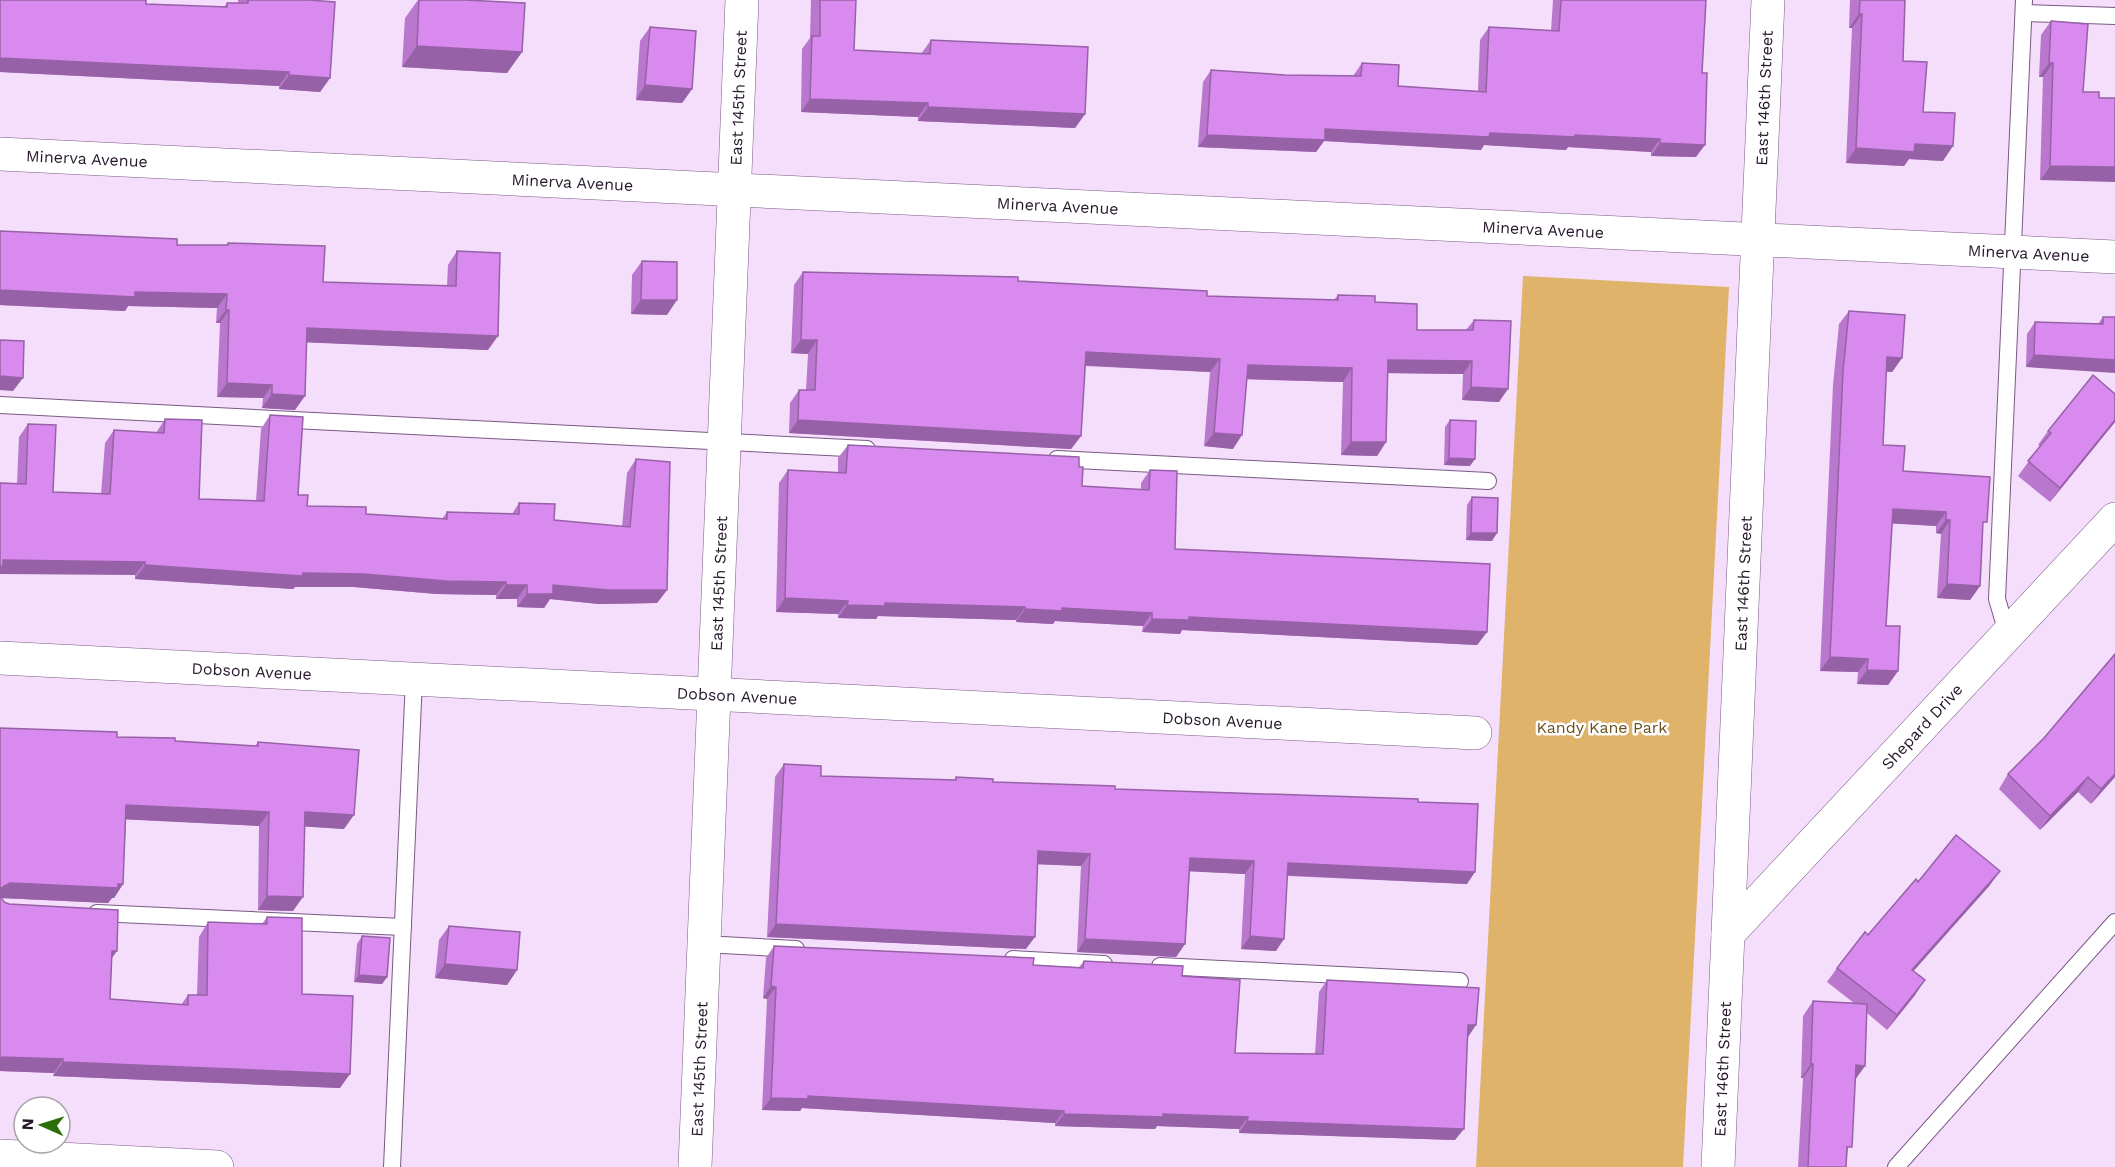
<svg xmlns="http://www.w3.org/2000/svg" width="2115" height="1167" font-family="'Work Sans',sans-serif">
	<rect width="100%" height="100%" fill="#f5defc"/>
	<path fill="#e0b36b" d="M1523 276 1729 287 1683 1167H1476Z"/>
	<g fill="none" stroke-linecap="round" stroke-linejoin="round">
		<g stroke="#7a5985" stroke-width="18">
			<g id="lane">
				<path d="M2024 13 2115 16"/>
				<path d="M0 405 867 449"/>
				<path d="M1057 459 1488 481"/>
				<path d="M2008 636 1997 599 2024 0"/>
				<path d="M97 913 403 927"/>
				<path d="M704 944 796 949"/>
				<path d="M1013 959 1104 964"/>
				<path d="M1160 966 1460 981"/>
				<path d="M392 1167 414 679"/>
				<path d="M1896 1167 2115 922"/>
			</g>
		</g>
		<g stroke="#7a5985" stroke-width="34">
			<g id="street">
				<path id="s1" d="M0 154 2115 257"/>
				<path id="s2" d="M0 658 1475 733"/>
				<path id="s3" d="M1728 934 2115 519"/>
				<path d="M0 1156 217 1167"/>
				<path id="s4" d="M695 1167 742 0"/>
				<path id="s5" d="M1718 1167 1768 0"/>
			</g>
		</g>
		<use href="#lane" stroke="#fff" stroke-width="16"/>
		<use href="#street" stroke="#fff" stroke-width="33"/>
	</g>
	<g fill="#ba77ce">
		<path d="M0 0 224 7 227 3H238V0H309L330 78 320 92 279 89V86L0 72Z"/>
		<path d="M418 0H466L522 52 507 73 402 67 405 18Z"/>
		<path d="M811 0H856L854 50 921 54 931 40 1085 114 1075 128 918 121V117L801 112 802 49 810 38Z"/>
		<path d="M1553 0H1706L1696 157 1651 156V152L1568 147 1566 150 1484 145 1481 150 1324 141 1316 152 1198 147 1203 82 1211 70 1285 75 1353 76 1362 63 1398 86 1478 91 1480 40 1489 27 1551 31Z"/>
		<path d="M1850 0H1905L1903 61 1943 161 1909 159 1904 166 1846 163 1852 28H1849Z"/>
		<path d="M2051 21 2083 92 2099 98 2040 180 2043 77H2039L2041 35Z"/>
		<path d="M650 27 692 89 682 103 636 100 640 41Z"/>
		<path d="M0 231 177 245H227L228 243 323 282 447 286 448 265 457 251 488 350 307 342 295 410 262 408 263 398 217 397 220 323H216L217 308 128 306 125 311 0 305Z"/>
		<path d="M642 261 667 315 631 314 632 275Z"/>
		<path d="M803 272 1018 281 1207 296 1334 300 1338 295 1375 302 1417 330H1466L1474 320 1499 402 1462 400 1463 374 1388 373 1386 442 1377 456 1341 455 1343 382 1247 379 1233 449 1204 446 1210 372 1085 366 1081 436 1071 449 789 433 790 403 799 390H806L808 354 791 353 794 285Z"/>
		<path d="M1849 311 1902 358 1892 372H1886L1883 445 1903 471 1983 528 1980 586 1970 600 1937 598 1941 534 1936 533V526L1892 523 1886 626 1898 671 1888 685 1857 684 1858 672 1820 671 1833 385 1839 324Z"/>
		<path d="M2103 317H2115L2026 367 2027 334 2035 322 2098 324Z"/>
		<path d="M270 415 298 495 307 506 366 514 442 519 447 512 512 514 519 503 554 520 622 527 627 473 636 459 667 590 657 603 599 604 550 599 544 608 517 607V599H496V595L437 594 354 587H295L293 589 135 579V575L17 484 19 437 28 424 53 492 101 494 105 443 114 430 156 433 165 419 199 499 256 501 261 429Z"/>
		<path d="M1450 420 1470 466 1444 465 1445 427Z"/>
		<path d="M2115 422 2050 502 2018 476 2040 446 2038 445 2048 431Z"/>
		<path d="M848 445 1079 467 1082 486 1141 490V483L1150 470 1175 549 1487 632 1477 645 1182 630 1180 634 1142 632 1143 626 1055 621 1053 624 1016 622V620L878 616 876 619 838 618V614L776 612 779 483 788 470 838 473V458Z"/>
		<path d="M1472 497 1492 541 1466 540 1467 505Z"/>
		<path d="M2115 654V777L2091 804 2078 792 2040 830 1999 789 2008 774 2044 738Z"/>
		<path d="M0 728 117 737 255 746 258 742 344 829 304 826 293 911 258 910 259 826 126 819 123 884 114 898H112L108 903 1 898 4 902 112 958 110 999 181 1005 188 995H197L199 937 208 922 262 924 267 917 302 994 340 1088 53 1076 54 1073 0 1071Z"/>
		<path d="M784 764 821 776 954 780 956 777 993 782 1115 789 1418 802 1467 884 1288 876 1276 951 1241 949 1245 874 1190 871 1185 944 1176 957 1077 952 1081 866 1038 864 1026 949 767 937 775 777Z"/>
		<path d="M1918 882 1990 885 1913 971 1915 995 1887 1030 1867 1013 1855 1079 1846 1167H1798L1803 1078H1801L1803 1016 1813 1001 1854 1003 1827 982 1837 968Z"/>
		<path d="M449 926 517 970 507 985 435 978 439 940Z"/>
		<path d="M362 936 387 977 382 984 354 982 357 944Z"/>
		<path d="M774 946 1033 965 1079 967 1084 961 1182 976 1235 1053 1315 1054 1319 992 1327 980 1468 1037 1455 1140 1239 1133V1129L1157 1126 1155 1129 1055 1126V1123L802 1108 800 1111 762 1110 767 999 763 998 766 958Z"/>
	</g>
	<g fill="#9761a7">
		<path d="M1859 14H1862L1852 28H1849Z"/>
		<path d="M417 46 522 52 507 73 402 67Z"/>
		<path d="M0 58 289 72 279 86 0 72Z"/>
		<path d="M2049 63H2053L2043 77H2039Z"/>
		<path d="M289 75 330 78 320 92 279 89Z"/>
		<path d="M645 85 692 89 682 103 636 100Z"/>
		<path d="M810 99 928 103 918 117 801 112Z"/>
		<path d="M928 107 1085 114 1075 128 918 121Z"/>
		<path d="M1325 129 1575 135 1660 139 1651 152 1568 147 1566 150 1484 145 1481 150 1324 141 1316 152 1198 147 1207 135Z"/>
		<path d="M1660 143 1705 145 1696 157 1651 156Z"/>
		<path d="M1915 144 1953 146 1943 161 1909 159 1904 166 1846 163 1856 148Z"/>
		<path d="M2050 166 2115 167V182L2040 180Z"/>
		<path d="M0 290 227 294 217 308 128 306 125 311 0 305Z"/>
		<path d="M641 300H677L667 315 631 314Z"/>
		<path d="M226 310H229L220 323H216Z"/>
		<path d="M307 328 498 336 488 350 297 342Z"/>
		<path d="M801 340H817L808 354 791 353Z"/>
		<path d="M1086 352 1220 359 1210 372 1077 365Z"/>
		<path d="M2034 355 2115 360V373L2026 367Z"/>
		<path d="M1887 357 1902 358 1892 372 1877 371Z"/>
		<path d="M1388 360 1472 361 1463 374 1379 373Z"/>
		<path d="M1248 365 1352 368 1343 382 1238 379Z"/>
		<path d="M0 376 23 378 13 391 0 390Z"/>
		<path d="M227 383 272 385 263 398 217 397Z"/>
		<path d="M1471 387 1508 389 1499 402 1462 400Z"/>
		<path d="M272 394 305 396 295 410 262 408Z"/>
		<path d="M798 420 1081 436 1071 449 789 433Z"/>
		<path d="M2115 420V422L2050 502 2060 488Z"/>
		<path d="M1214 433 1242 435 1233 449 1204 446Z"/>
		<path d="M1351 442H1386L1377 456 1341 455Z"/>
		<path d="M1449 458 1475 459 1470 466 1444 465Z"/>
		<path d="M1893 509 1946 512 1936 526 1883 523Z"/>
		<path d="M1946 520H1950L1941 534 1936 533Z"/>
		<path d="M1471 533H1497L1492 541 1466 540Z"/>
		<path d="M3 560 145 562 135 575 0 574V565Z"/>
		<path d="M145 565 303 573 364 574 506 582 496 595 437 594 354 587H295L293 589 135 579Z"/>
		<path d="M1947 584 1980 586 1970 600 1937 598Z"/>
		<path d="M506 585H527L517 599H496Z"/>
		<path d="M553 585 667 590 657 603 599 604 550 599 544 608 517 607 527 594Z"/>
		<path d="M785 598 848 601 838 614 776 612Z"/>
		<path d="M885 603 1025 607 1016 620 878 616 876 619 838 618 847 605Z"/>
		<path d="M1062 608 1152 613 1143 626 1055 621 1053 624 1016 622 1025 609Z"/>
		<path d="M1189 617 1487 632 1477 645 1182 630 1180 634 1142 632 1152 619Z"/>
		<path d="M1830 657 1868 659 1858 672 1820 671Z"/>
		<path d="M1867 670 1898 671 1888 685 1857 684Z"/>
		<path d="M2115 774V777L2091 804 2101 789Z"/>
		<path d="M2088 777 2078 792 2040 830 2050 816Z"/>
		<path d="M126 805 269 812 259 826 117 819Z"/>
		<path d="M305 812 354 815 344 829 295 826Z"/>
		<path d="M1038 851 1090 854 1081 866 1030 864Z"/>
		<path d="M1190 858 1254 861 1245 874 1182 871Z"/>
		<path d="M1288 863 1475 872 1467 884 1280 875Z"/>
		<path d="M2000 871 1990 885 1902 984 1912 970Z"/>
		<path d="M10 883 118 884H123L114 898H112L108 903 0 898V890L1 888Z"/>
		<path d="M267 896 303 897 293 911 258 910Z"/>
		<path d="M776 924 1035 937 1026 949 767 937Z"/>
		<path d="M1250 936 1284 939 1276 951 1241 949Z"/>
		<path d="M1085 939 1185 944 1176 957 1077 952Z"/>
		<path d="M112 951H117L107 965Z"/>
		<path d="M445 964 517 970 507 985 435 978Z"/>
		<path d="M359 975 387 977 382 984 354 982Z"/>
		<path d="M1925 980 1915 995 1887 1030 1897 1015Z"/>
		<path d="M771 986 776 987 767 999 763 998Z"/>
		<path d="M1468 1025H1476L1468 1037Z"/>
		<path d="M0 1057 63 1059 54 1073 0 1071Z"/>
		<path d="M63 1062 350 1074 340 1088 53 1076Z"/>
		<path d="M1811 1064H1813L1803 1078H1801Z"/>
		<path d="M1856 1065 1865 1066 1855 1080Z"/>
		<path d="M808 1096 1064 1111 1055 1123 802 1108 800 1111 762 1110 771 1098Z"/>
		<path d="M1064 1114H1163L1248 1117 1239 1129 1157 1126 1155 1129 1055 1126Z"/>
		<path d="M1247 1121 1464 1129 1455 1140 1239 1133Z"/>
	</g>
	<g fill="#d88aef" stroke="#9761a7" stroke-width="1.5">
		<path d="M0 0H146V4L227 7V3H248V0H309L335 2 330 78 289 75V72L0 58Z"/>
		<path d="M419 0H466L525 3 522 52 417 46Z"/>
		<path d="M820 0H856L854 50 930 54 931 40 1088 47 1085 114 928 107V103L810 99 812 36H820Z"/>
		<path d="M1561 0H1706L1702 73H1707L1705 145 1660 143V139L1575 135V137L1490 133 1489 137 1325 129V140L1207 135 1211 70 1285 75 1361 76 1362 63 1399 65 1398 86 1486 92 1489 27 1559 31Z"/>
		<path d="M1860 0H1905L1903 61 1927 62 1923 112 1955 113 1953 146 1915 144 1914 152 1856 148 1862 14H1859Z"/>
		<path d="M2051 21 2088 24 2083 92H2099V98H2115V167L2050 166 2053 63H2049Z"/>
		<path d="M650 27 696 31 692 89 645 85Z"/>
		<path d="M0 231 177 239V245H228V243L325 246 323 282 456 286 457 251 500 253 498 336 307 328 305 396 272 394V385L227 383 229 310H226L227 294 135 292V297L0 290Z"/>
		<path d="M642 261 677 262V300H641Z"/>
		<path d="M803 272 1018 277V281L1207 291V296L1338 300V295L1375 296V302L1417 304V330H1473L1474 320 1511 321 1508 389 1471 387 1472 361 1388 360 1386 442H1351L1352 368 1248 365 1242 435 1214 433 1220 359 1086 352 1081 436 798 420 799 390H815L817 340H801Z"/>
		<path d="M1849 311 1905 315 1902 358 1887 357 1883 445 1905 446 1903 471 1990 477 1987 522H1983L1980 586 1947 584 1950 520H1946V512L1893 509 1886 626H1900L1898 671 1867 670 1868 659 1830 657 1843 371Z"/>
		<path d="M2103 317H2115V360L2034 355 2035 322 2103 324Z"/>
		<path d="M0 340 24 341 23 378 0 376Z"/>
		<path d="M2093 375 2115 394V420L2060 488 2028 461 2051 433 2048 431Z"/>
		<path d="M270 415 303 417 298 495H308L307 506 366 507V514L447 519V512L519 514V503L555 504 554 520 630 527 636 459 670 462 667 590H608L553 585V594H527V585H506V582L446 581 364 574 303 573 302 576 145 565V562L3 560V566H0V483L26 484 28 424 56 425 53 492 110 494 114 430 164 433 165 419 202 420 199 499 264 501Z"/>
		<path d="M1450 420 1476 421 1475 459 1449 458Z"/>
		<path d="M848 445 1079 457V467H1083L1082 486 1149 490 1150 470 1177 471 1175 549 1490 564 1487 632 1189 617V620L1152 619V613L1062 608V611L1025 609V607L885 603V606L847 605 848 601 785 598 788 470 846 473Z"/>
		<path d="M1472 497 1498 498 1497 533H1471Z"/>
		<path d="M2115 654V774L2101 789 2088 777 2050 816 2008 774 2044 738Z"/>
		<path d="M0 728 117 732V737L175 738V741L258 746V742L359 750 354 815 305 812 303 897 267 896 269 812 126 805 123 884H118V888L10 883 1 888 0 892Z"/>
		<path d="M784 764 821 766V776L956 780V777L993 779V782L1115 786V789L1418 799V802L1478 804 1475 872 1288 863 1284 939 1250 936 1254 861 1190 858 1185 944 1085 939 1090 854 1038 851 1035 937 776 924Z"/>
		<path d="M1956 835 2000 871 1912 970 1925 980 1897 1015 1837 968 1865 932 1868 935 1916 879 1918 882Z"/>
		<path d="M0 895 4 902 9 904 118 910 117 951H112L110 999 188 1005V995H207L208 922 267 924V917L302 918V994L353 996 350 1074 63 1062V1059L0 1057Z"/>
		<path d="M449 926 520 932 517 970 445 964Z"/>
		<path d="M362 936 390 938 387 977 359 975Z"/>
		<path d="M774 946 1034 958 1033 965 1083 968 1084 961 1183 966 1182 976 1240 980 1235 1053 1323 1054 1327 980 1479 988 1476 1025H1468L1464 1129 1247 1121 1248 1117 1163 1114V1117L1064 1114V1111L808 1096V1099L771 1098 776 987 771 986Z"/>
		<path d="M1813 1001 1867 1004 1865 1066 1856 1065 1852 1147H1847L1846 1167H1808L1813 1064H1811Z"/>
	</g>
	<g text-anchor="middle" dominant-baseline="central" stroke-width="5" stroke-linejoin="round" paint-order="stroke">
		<g font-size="16" fill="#251729" stroke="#fff">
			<text stroke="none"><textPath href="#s4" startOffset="1070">East 145th Street</textPath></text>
			<text stroke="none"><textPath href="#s5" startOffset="1070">East 146th Street</textPath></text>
			<text stroke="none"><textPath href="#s1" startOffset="87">Minerva Avenue</textPath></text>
			<text stroke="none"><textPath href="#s1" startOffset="573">Minerva Avenue</textPath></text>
			<text stroke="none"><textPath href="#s1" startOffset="1059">Minerva Avenue</textPath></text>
			<text stroke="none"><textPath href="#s1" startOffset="1545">Minerva Avenue</textPath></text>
			<text stroke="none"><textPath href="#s1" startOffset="2031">Minerva Avenue</textPath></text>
			<text stroke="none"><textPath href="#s4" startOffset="584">East 145th Street</textPath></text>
			<text stroke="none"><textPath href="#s5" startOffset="584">East 146th Street</textPath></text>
			<text stroke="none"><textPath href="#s2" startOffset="252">Dobson Avenue</textPath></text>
			<text stroke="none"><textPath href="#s2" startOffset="738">Dobson Avenue</textPath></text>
			<text stroke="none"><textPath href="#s2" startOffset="1224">Dobson Avenue</textPath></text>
			<text stroke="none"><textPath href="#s3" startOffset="284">Shepard Drive</textPath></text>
			<text stroke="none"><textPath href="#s4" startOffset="98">East 145th Street</textPath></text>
			<text stroke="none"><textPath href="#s5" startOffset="98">East 146th Street</textPath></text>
		</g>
		<g font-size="16" fill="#6c501d" stroke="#fff">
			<text x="1602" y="727">Kandy Kane Park</text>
		</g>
	</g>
	<g transform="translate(42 1125) rotate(273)"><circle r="28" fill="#ffffff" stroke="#a8a2a9" stroke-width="1.5"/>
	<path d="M0-4.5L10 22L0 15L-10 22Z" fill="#2c6f08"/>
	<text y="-9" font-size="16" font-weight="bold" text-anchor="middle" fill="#251729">N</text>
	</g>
</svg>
